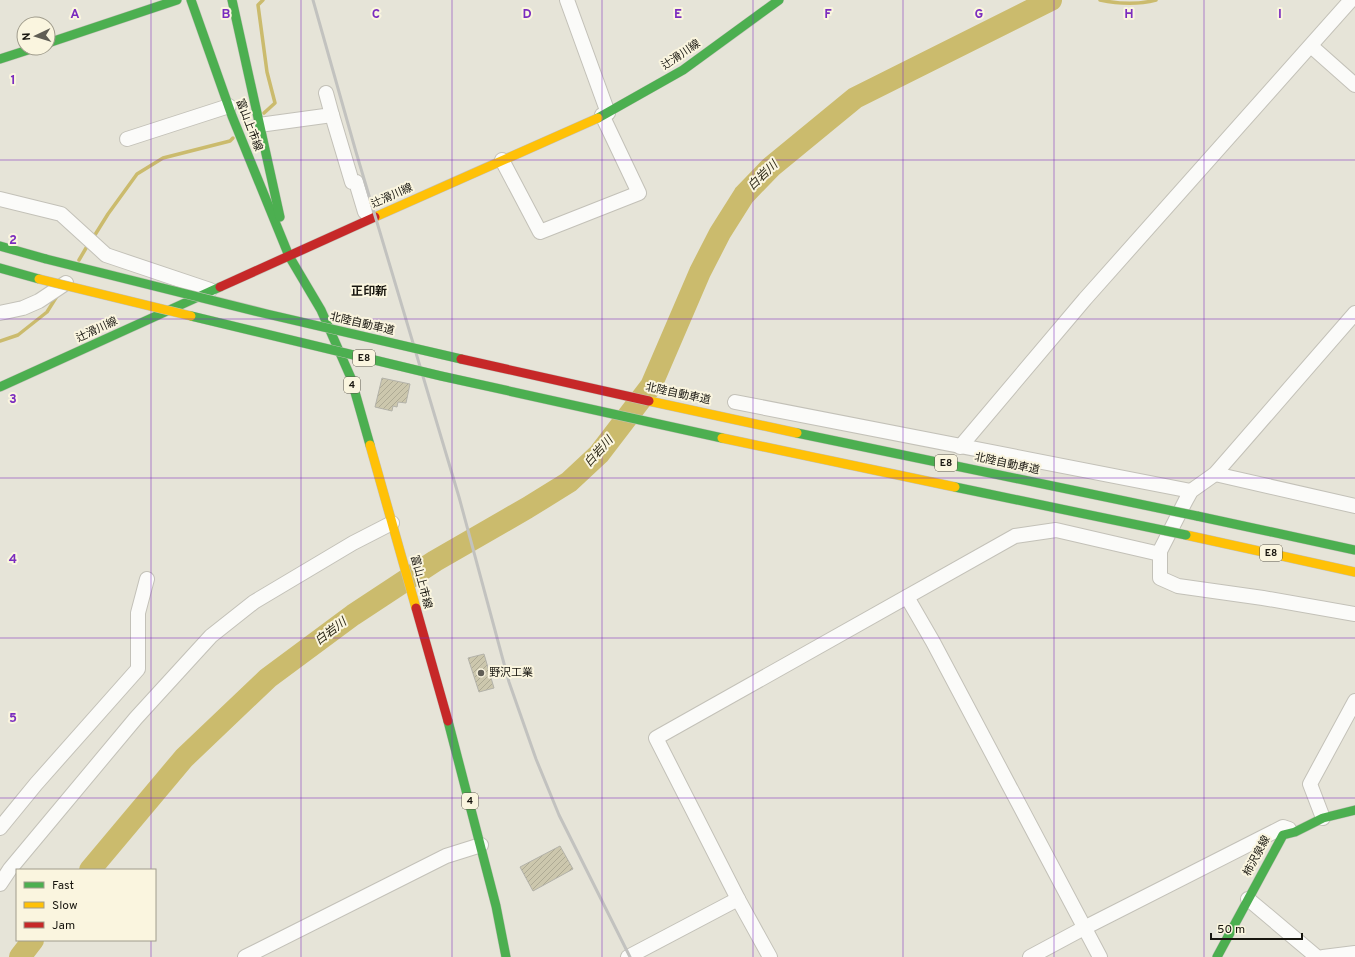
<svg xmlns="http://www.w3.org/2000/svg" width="1355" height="957" font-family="Overpass,'Noto Sans JP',sans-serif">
	<defs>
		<pattern id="building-hatch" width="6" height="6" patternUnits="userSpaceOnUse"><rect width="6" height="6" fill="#ccc7ad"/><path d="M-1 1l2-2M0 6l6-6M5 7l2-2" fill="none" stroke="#aeaa94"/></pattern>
	</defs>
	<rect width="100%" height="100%" fill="#e6e4d8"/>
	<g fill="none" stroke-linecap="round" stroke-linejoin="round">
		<g stroke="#cbbb6d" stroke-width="3.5">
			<path d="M263 0 258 5 267 72 275 103 264 113"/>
			<path d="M1100 0C1119 4 1137 5 1156 0"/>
			<path d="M93 238 108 214 137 174 163 158 230 141 233 138"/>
			<path d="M79 260 89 243"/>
			<path d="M0 341 18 335 47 312 57 296"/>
		</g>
		<g stroke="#cbbb6d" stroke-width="22">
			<path d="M90 870 184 758 268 678 353 615 435 561 527 508 569 482 599 454 651 386 700 272 720 233 744 195 771 167 855 98 1051 0"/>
			<path d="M20 957 33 940"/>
		</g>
	</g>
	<g fill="url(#building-hatch)" stroke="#b3b2a9">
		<path d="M382 378 410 384 406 403 398 402 397 407 393 406 392 411 375 407Z"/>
		<path d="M484 654 494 688 479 692 468 658Z"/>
		<path d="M560 846 573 869 533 891 520 867Z"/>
	</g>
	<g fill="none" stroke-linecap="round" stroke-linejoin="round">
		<g stroke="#c3c1b8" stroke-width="16">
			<g id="street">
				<path d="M567 0 608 113"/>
				<path d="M1311 46 1355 85"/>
				<path d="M332 115 352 182H356L365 212"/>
				<path d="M259 125 332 115 326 93"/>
				<path d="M127 139 229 106"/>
				<path d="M502 160 540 232 639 193 602 115"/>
				<path d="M0 199 61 214 106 255 210 290"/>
				<path d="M0 313 23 308 39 301 66 283"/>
				<path d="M1355 313 1215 474 1191 491 1186 500 1160 551V578L1178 586 1263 598 1355 614"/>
				<path d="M735 402 1191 491"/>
				<path d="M960 447 1085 299 1351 0"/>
				<path d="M1215 474 1355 506"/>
				<path d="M907 597 933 642 1100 957"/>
				<path d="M1323 818 1310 784 1355 701"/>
				<path d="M0 828 36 784 138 669V613L147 579"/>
				<path d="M0 884 10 869 136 718 211 636 254 602 353 543 392 523"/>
				<path d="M1248 899 1317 957"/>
				<path d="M245 957 446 856 481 845"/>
				<path d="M628 957 738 899"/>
				<path d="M770 957 738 899 656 738 1015 536 1056 530 1160 554"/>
				<path d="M1030 957 1084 928 1283 827 1289 829"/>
				<path d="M1323 957 1355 953"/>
			</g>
		</g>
		<g stroke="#c3c1b8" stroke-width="10">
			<g id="fast">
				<path d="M191 0 232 116 289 256 321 310 351 378 370 445"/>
				<path d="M232 0 280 217"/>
				<path d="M48 43 177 0"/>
				<path d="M0 59 34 48"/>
				<path d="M598 118 683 70 779 0"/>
				<path d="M0 246 46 259"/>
				<path d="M0 268 39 279"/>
				<path d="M0 387 220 287"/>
				<path d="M1197 516 1355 550"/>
				<path d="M448 721 496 906 506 957"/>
				<path d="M1217 957 1283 835 1295 832 1323 818 1355 810"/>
			</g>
		</g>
		<g stroke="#c3c1b8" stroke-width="10">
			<g id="slow">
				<path d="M375 217 598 118"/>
				<path d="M370 445 416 608"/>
				<path d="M1186 535 1355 572"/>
			</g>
		</g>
		<g stroke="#c3c1b8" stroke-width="10">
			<g id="jam">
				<path d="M220 287 375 217"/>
				<path d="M416 608 448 721"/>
			</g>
		</g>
		<use href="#street" stroke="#fbfbf9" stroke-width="14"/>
		<use href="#fast" stroke="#4caf50" stroke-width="9"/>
		<use href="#slow" stroke="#ffc107" stroke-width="9"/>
		<use href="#jam" stroke="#c62828" stroke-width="9"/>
		<path stroke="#c2c2bf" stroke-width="3" d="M313 0 356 152 459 497 509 682 536 759 559 815 630 957"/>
		<g stroke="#c3c1b8" stroke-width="10" stroke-linecap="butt">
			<g id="fast-bridge">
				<path d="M46 259 267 314 461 359"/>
				<path d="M191 316 441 376 722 438"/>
				<path d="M797 433 1197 516"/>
				<path d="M955 487 1186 535"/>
			</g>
		</g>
		<g stroke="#c3c1b8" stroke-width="10" stroke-linecap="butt">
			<g id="slow-bridge">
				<path d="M39 279 191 316"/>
				<path d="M649 401 797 433"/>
				<path d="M722 438 955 487"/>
			</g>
		</g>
		<g stroke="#c3c1b8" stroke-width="10" stroke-linecap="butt">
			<path id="jam-bridge" d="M461 359 649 401"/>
		</g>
		<use href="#fast-bridge" stroke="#4caf50" stroke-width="9"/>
		<use href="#slow-bridge" stroke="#ffc107" stroke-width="9"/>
		<use href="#jam-bridge" stroke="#c62828" stroke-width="9"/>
	</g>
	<path fill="none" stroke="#7b2cbf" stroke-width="1" stroke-opacity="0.55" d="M151 0V870M301 0V957M452 0V957M602 0V957M753 0V957M903 0V957M1054 0V957M1204 0V957M0 160H1355M0 319H1355M0 478H1355M0 638H1355M0 798H1355M151 940V957"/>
	<circle fill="#605e55" stroke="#faf5df" stroke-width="1.5" cx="481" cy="673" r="4"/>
	<g text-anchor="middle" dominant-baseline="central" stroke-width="4" stroke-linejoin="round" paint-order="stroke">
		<g fill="#faf5df" stroke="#5c594d" stroke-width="1">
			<rect x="353" y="350" width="22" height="16" rx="3"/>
			<rect x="344" y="377" width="16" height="16" rx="3"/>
			<rect x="935" y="455" width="22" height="16" rx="3"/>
			<rect x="1260" y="545" width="22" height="16" rx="3"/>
			<rect x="462" y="793" width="16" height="16" rx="3"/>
		</g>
		<g font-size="10" font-weight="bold" fill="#18160f">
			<text x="364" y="358">E8</text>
			<text x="352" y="385">4</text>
			<text x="946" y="463">E8</text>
			<text x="1271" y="553">E8</text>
			<text x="470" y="801">4</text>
		</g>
		<g font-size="11" fill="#18160f" stroke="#faf5df">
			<text transform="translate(681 55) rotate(-34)">辻滑川線</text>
			<text transform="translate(249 125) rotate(69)">富山上市線</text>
			<text transform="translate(392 196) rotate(-24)">辻滑川線</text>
			<text transform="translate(362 324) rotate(13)">北陸自動車道</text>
			<text transform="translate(97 330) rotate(-25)">辻滑川線</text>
			<text transform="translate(678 394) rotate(12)">北陸自動車道</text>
			<text transform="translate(1007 464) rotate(12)">北陸自動車道</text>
			<text transform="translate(421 582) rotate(75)">富山上市線</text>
			<text transform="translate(1257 856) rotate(-62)">柿沢泉線</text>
		</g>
		<g font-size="11" fill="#18160f" stroke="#faf5df" text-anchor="start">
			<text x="489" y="673">野沢工業</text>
		</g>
		<g font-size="12" font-style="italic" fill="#2e2a18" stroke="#faf5df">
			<text transform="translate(763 176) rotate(-44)">白岩川</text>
			<text transform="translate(599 452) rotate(-48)">白岩川</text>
			<text transform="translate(331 632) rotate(-37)">白岩川</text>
		</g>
		<g font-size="12" font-weight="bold" fill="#18160f" stroke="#faf5df">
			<text x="369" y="292">正印新</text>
		</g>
	</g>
	<g font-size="13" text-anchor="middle" font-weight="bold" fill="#7b2cbf" stroke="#faf5df" stroke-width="4" stroke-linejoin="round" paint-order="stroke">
		<text x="75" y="18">A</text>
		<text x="226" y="18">B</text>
		<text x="376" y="18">C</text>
		<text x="527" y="18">D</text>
		<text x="678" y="18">E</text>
		<text x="828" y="18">F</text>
		<text x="979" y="18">G</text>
		<text x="1129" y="18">H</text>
		<text x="1280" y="18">I</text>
		<text x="13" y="84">1</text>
		<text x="13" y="244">2</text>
		<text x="13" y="403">3</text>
		<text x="13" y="563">4</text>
		<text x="13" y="722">5</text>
	</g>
	<rect x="16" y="869" width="140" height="72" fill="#faf5df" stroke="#a09c8c"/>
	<rect x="24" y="882" width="20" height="6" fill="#4caf50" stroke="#a09c8c"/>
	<text x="52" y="889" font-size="12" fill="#18160f">Fast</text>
	<rect x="24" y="902" width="20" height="6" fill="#ffc107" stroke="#a09c8c"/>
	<text x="52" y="909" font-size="12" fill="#18160f">Slow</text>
	<rect x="24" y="922" width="20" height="6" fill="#c62828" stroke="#a09c8c"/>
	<text x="52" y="929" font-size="12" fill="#18160f">Jam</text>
	<g transform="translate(36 36) rotate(266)"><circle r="19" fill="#faf5df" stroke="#a09c8c"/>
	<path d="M0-3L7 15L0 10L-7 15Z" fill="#605e55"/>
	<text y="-6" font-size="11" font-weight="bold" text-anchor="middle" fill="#18160f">N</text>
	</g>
	<path d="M1211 933v6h91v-6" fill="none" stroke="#18160f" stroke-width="2"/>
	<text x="1217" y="933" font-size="12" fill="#18160f" stroke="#faf5df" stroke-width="3" paint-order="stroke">50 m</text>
</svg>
